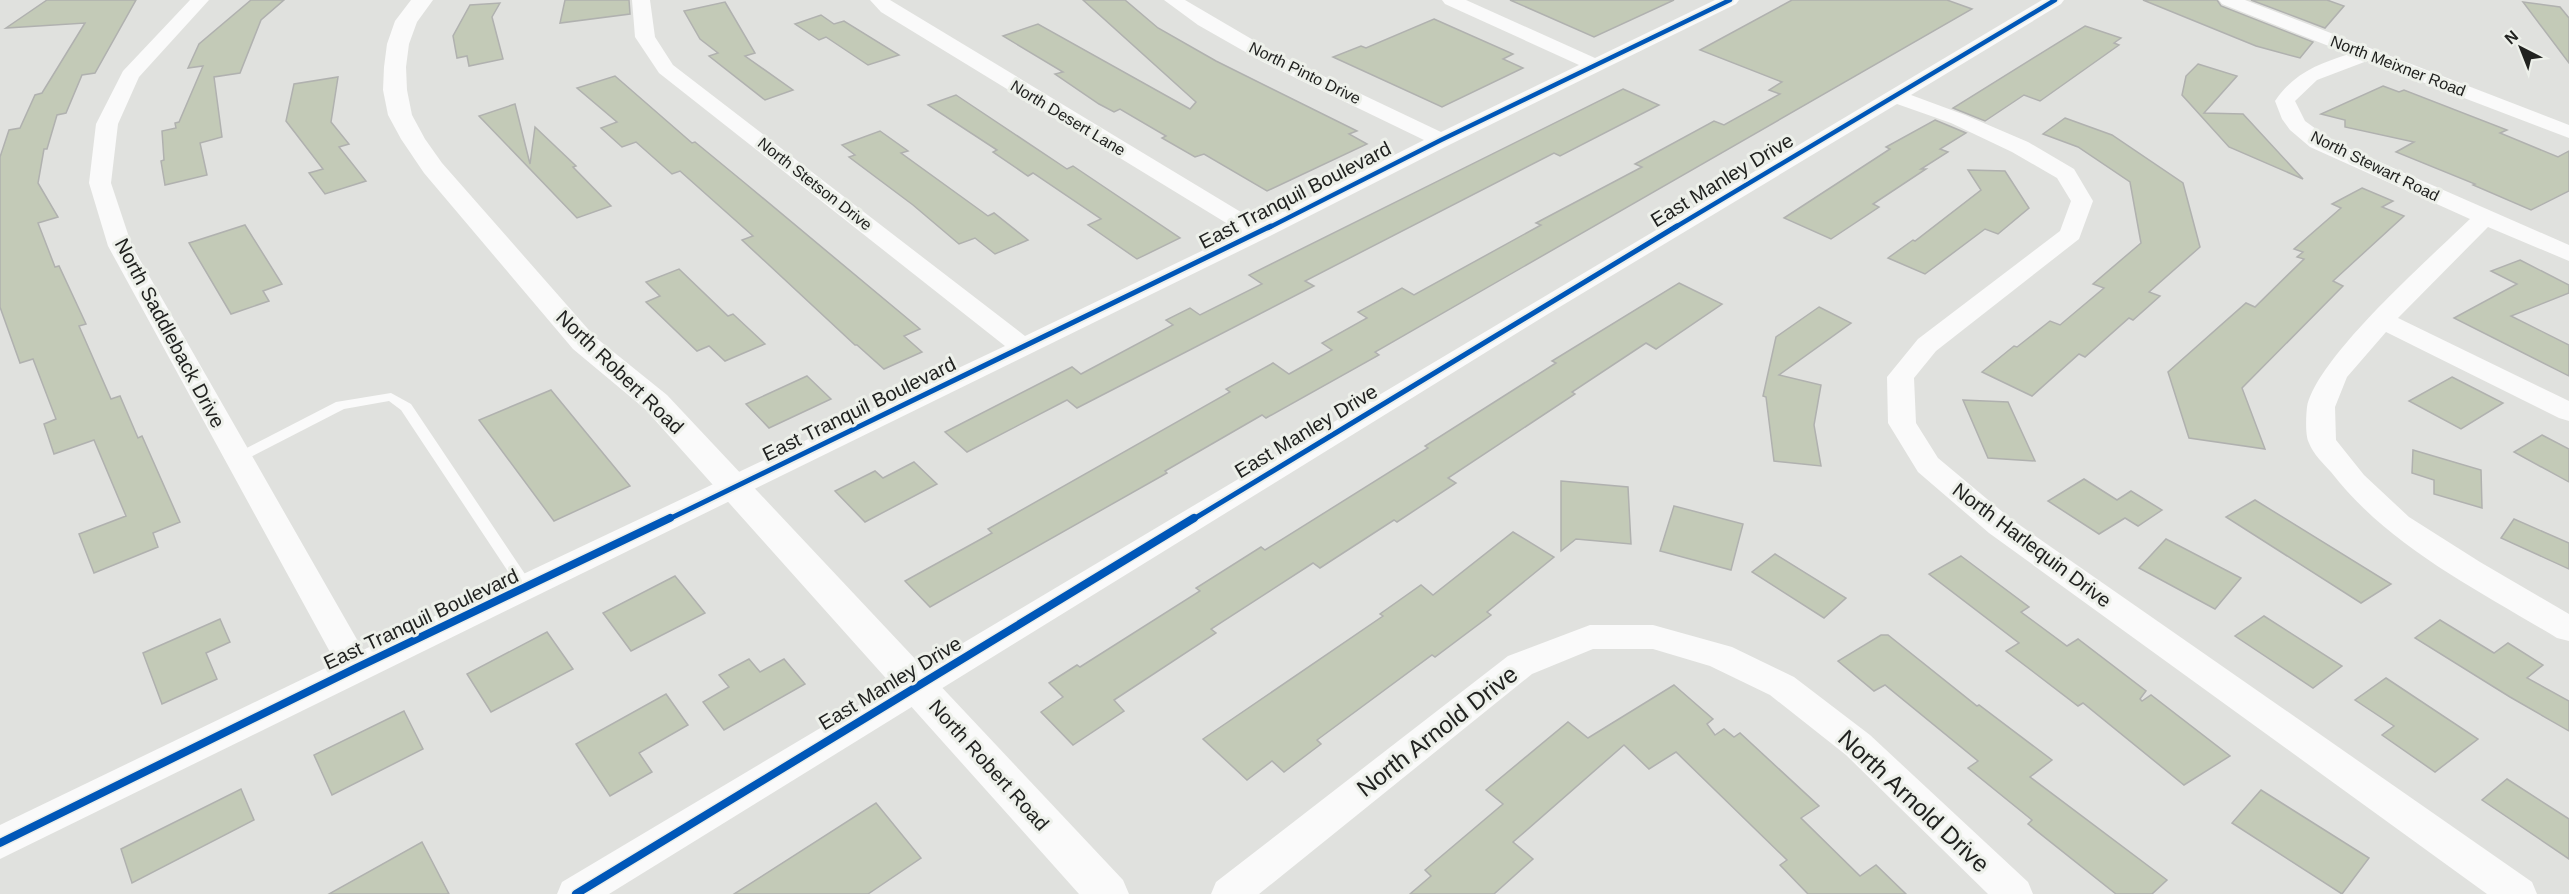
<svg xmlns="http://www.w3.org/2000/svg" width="2569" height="894" font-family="Arial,sans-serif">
	<rect width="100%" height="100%" fill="#e0e1de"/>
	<g fill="#c3cab7" stroke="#b0b1af" stroke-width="1.5">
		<path d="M47 0H136L95 73 82 75 66 113 57 115 47 149H44L38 183 58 217 38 223 55 267 59 266 86 324 79 326 111 399 120 396 138 438 142 436 180 522 153 533 158 547 94 573 79 534 126 516 94 440 54 454 44 424 56 419 33 359 20 363 0 307V157L9 130 20 128 35 95 42 93 85 23 6 28Z"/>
		<path d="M251 0H284L261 20 240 73 214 77 222 137 200 143 207 175 165 185 161 161 164 160 162 131 176 128 175 123 179 122 203 66 188 68 199 44Z"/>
		<path d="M565 0H629L630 14 560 23Z"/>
		<path d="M1083 0H1125L1158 28 1216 61 1357 131 1349 134 1367 144 1267 191 1204 154 1195 157 1162 138 1166 136 1120 109 1114 112 1099 104 1055 74 1063 72 1003 36 1038 24 1190 109 1196 102Z"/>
		<path d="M1510 0H1674L1594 37Z"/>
		<path d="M1792 0H1947L1972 9 1375 352 1379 355 1266 418 1262 415 1165 471 1167 473 930 607 905 581 992 533 988 529 1230 392 1226 389 1273 363 1289 374 1332 350 1322 343 1367 318 1358 312 1402 288 1414 295 1541 225 1536 223 1642 167 1635 164 1714 121 1724 125 1780 94 1769 90 1782 82 1700 50Z"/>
		<path d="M2143 0H2217L2221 6 2313 42 2300 58 2256 46Z"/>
		<path d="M2251 0H2327L2344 6 2325 28Z"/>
		<path d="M725 2 755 53 745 56 793 90 765 100 709 56 718 53 700 39 684 11Z"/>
		<path d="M2523 2 2560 7 2569 18V63Z"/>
		<path d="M500 3 492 17 503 59 469 66 467 56 457 58 453 36 470 5Z"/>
		<path d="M821 15 834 24 844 21 899 55 868 65 826 37 819 40 795 24Z"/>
		<path d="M1434 19 1513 54 1503 59 1523 68 1442 107 1333 57 1361 46 1366 48Z"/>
		<path d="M2085 26 2121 38 2114 43 2119 45 2040 101 2024 95 1985 121 1953 108Z"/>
		<path d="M2198 64 2237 76 2204 113 2243 114 2303 179 2229 147 2182 95 2186 76Z"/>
		<path d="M615 76 692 143 695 142 746 184 920 329 904 336 922 352 884 369 857 345H855L742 240 753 236 680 171 672 174 636 142 622 147 601 128 617 122 577 88Z"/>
		<path d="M338 77 331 122 349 144 339 147 366 181 325 194 309 173 323 169 286 121 294 84Z"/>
		<path d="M2383 86 2399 92 2404 90 2507 130 2500 133 2558 157 2569 151V191L2531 210 2473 185 2475 184 2396 152 2414 142 2345 127V120L2321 114Z"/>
		<path d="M1623 89 1659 105 1560 156 1554 153 1305 281 1314 286 1077 408 1067 400 967 452 945 432 1072 367 1081 374 1173 325 1166 320 1190 308 1200 315 1262 284 1249 275Z"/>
		<path d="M956 95 1067 169 1073 166 1180 238 1137 259 1088 225 1101 219 1033 173 1028 176 993 152 997 150 928 105Z"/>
		<path d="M515 104 530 164 535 127 576 166 573 167 611 206 577 218 479 116Z"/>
		<path d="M2065 118 2112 135 2183 183 2200 247 2149 292 2160 296 2133 320 2129 318 2085 357 2079 354 2032 396 1982 372 2014 346 2017 347 2050 321 2060 325 2104 288 2093 284 2141 243 2130 182 2078 147 2043 134Z"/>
		<path d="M1935 120 1966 133 1940 149 1948 152 1921 169H1926L1873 204 1879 207 1831 239 1784 218 1890 149 1886 147Z"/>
		<path d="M880 131 908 151 901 153 988 216 994 213 1028 240 995 254 975 238 959 244 913 205 849 157 855 155 842 145Z"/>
		<path d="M1968 170 2005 171 2029 208 1998 234 1985 229 1925 274 1888 258 1913 240 1915 241 1981 190Z"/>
		<path d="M2362 188 2393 201 2382 207 2404 216 2333 281 2343 286 2242 388 2265 449 2189 438 2168 372 2246 303 2255 307 2304 259 2297 257 2303 252 2294 249 2341 208 2332 204Z"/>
		<path d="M245 225 282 284 263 291 269 301 231 314 189 243Z"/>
		<path d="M2520 260 2569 285V293L2511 316 2569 345V376L2454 318 2517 284 2491 271Z"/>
		<path d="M679 269 728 316 733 314 765 344 725 361 709 346 697 351 646 302 660 296 646 282Z"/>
		<path d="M1679 283 1722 304 1656 349 1646 343 1572 392 1575 394 1448 478 1456 483 1397 522 1394 520 1320 568 1313 563 1211 629 1216 633 1114 700 1124 711 1073 745 1041 712 1063 697 1049 683 1077 665 1080 667 1200 591 1196 588 1261 547 1265 550 1428 448 1425 446 1556 363 1552 361Z"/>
		<path d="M1819 307 1851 323 1779 375 1821 385 1814 425 1821 466 1774 461 1766 397 1763 396 1776 337Z"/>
		<path d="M807 376 831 399 769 428 746 404Z"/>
		<path d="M2452 377 2503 403 2461 429 2409 401Z"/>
		<path d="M551 390 630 486 554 521 479 420Z"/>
		<path d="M1963 400 2008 402 2035 461 1988 458Z"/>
		<path d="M2542 435 2569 449V482L2514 452Z"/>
		<path d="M2413 450 2481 470 2482 508 2434 494V480L2412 473Z"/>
		<path d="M914 462 937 484 865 522 835 491 875 471 883 478Z"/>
		<path d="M2084 479 2117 500 2131 491 2162 510 2138 526 2125 518 2099 534 2048 501Z"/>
		<path d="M1561 481 1628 487 1631 544 1576 539 1561 551Z"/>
		<path d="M2255 500 2391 584 2361 603 2226 517Z"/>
		<path d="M1674 506 1743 524 1731 570 1660 551Z"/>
		<path d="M2514 519 2569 543V569L2501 538Z"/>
		<path d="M1513 532 1554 557 1487 612 1491 615 1435 657 1432 655 1317 740 1321 744 1284 772 1272 761 1247 780 1203 739 1383 616 1380 614 1421 585 1433 595Z"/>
		<path d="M2166 539 2241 578 2215 609 2139 568Z"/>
		<path d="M1775 554 1846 598 1824 618 1752 572Z"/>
		<path d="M1961 556 2029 607 2021 612 2067 646 2078 639 2146 691 2140 699 2142 701 2151 695 2230 756 2184 785 2083 703 2078 706 2006 651 2019 643 1929 574Z"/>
		<path d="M675 576 705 613 631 651 603 613Z"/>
		<path d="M2264 616 2342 666 2313 688 2235 636Z"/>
		<path d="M220 619 230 642 206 653 217 679 162 704 143 653Z"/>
		<path d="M2440 620 2494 653 2508 643 2543 665 2527 678 2569 701V731L2510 697 2415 638Z"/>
		<path d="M547 632 573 669 491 712 467 674Z"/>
		<path d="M1881 635H1888L1977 706 1979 705 2052 760 2030 777 2167 880 2152 894H2116L2028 824 2032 820 1968 768 1978 761 1885 685 1874 691 1838 661Z"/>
		<path d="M749 659 760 672 784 659 805 684 724 730 703 702 729 687 719 675Z"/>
		<path d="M2386 678 2478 739 2435 772 2382 735 2394 726 2355 700Z"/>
		<path d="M1674 685 1713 719 1707 724 1715 735 1724 729 1734 737 1740 733 1819 806 1801 818 1860 876 1876 865 1906 894H1808L1780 865 1787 860 1676 752 1649 769 1624 745 1513 842 1533 859 1494 894H1410L1431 876 1425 870 1503 804 1486 790 1568 722 1588 738Z"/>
		<path d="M666 694 688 725 639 753 652 772 610 796 576 744Z"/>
		<path d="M404 711 423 749 332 795 314 755Z"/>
		<path d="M2507 779 2569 819V859L2482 800Z"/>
		<path d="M241 789 254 820 132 883 121 849Z"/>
		<path d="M2261 790 2369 858 2342 894 2232 823Z"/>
		<path d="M876 803 921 858 868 894H734Z"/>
		<path d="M422 842 449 894H329Z"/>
	</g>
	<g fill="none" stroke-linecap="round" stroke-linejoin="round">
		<path fill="#fafafa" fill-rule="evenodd" d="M391 393 411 404 531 583 534 587 531 591H521L401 410 389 401 344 409 243 461 238 463 231 458 233 455 336 402Z"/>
		<g fill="#fafafa" fill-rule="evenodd">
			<path d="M190 0H209L139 77 118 124 111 183 132 246 363 650 1005 346 659 73 635 37 632 0H650L655 37 673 65 1025 336 1241 232 881 12 870 0H890L1259 223 1424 140 1263 62 1198 25 1164 0H1185L1277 54 1441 132 1579 65 1445 4 1442 0H1466L1595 58 1715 0H1739L1736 4 1449 145 1266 238 0 859V825L336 663 108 246 89 183 96 124 123 71Z"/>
			<path d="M2042 0H2064L2061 4 1911 95 1965 115 2028 142 2074 169 2093 201 2079 239 1936 351 1914 378 1916 423 1938 458 2011 519 2532 882 2537 894H2487L1989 533 1918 472 1888 423 1887 377 1918 339 2060 231 2071 201 2057 178 2012 152 1951 123 1897 104 1548 314 609 894H557L562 882Z"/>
			<path d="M2219 0H2245L2569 125V138L2367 61 2317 80 2295 101 2305 121 2334 142 2569 245V261L2488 227 2398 318 2569 401V421L2559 418 2386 332 2347 377 2335 407 2336 440 2364 475 2409 517 2480 562 2569 614V641L2557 638C2478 590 2389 547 2331 472 2324 464 2313 454 2309 443 2305 436 2306 416 2307 407 2317 357 2431 257 2470 219L2310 147 2290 130 2282 119 2275 101C2294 73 2318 64 2349 54L2222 4Z"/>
			<path d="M1590 625H1653L1732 647 1794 677 1870 735 2028 882 2033 894H1988L1846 755 1770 695 1710 666 1653 649H1593L1532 674 1259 894H1211L1216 882 1508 656Z"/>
		</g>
		<path fill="#fafafa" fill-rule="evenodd" d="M411 0H433L417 22 409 44 406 67 407 90 412 115 425 139 442 163 595 337 667 395 1123 880 1129 894H1079L645 409 573 349 424 173 401 139 388 115 383 90 384 67 387 44 395 21Z"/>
		<g stroke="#edf0ea" stroke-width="8">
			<g id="cycleway-far2">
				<path d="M1268 228 1441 140 1730 0"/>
				<path d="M1674 228 2055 0"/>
			</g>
		</g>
		<g stroke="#edf0ea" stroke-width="9">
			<g id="cycleway-far1">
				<path d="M667 520 1271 226"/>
				<path d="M1192 520 1677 226"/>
			</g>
		</g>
		<g stroke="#edf0ea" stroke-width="11">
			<g id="cycleway">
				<path d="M0 843 356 668 670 518"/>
				<path d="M576 894 1194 518"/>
			</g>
		</g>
		<use href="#cycleway-far2" stroke="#0057b8" stroke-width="4.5"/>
		<use href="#cycleway-far1" stroke="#0057b8" stroke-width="5"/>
		<use href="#cycleway" stroke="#0057b8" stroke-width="8"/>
	</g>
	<g text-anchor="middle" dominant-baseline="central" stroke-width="6" stroke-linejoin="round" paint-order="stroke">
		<g font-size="16" fill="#212220" stroke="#edf0ea">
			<text transform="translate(2398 66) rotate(21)">North Meixner Road</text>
			<text transform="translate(1305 73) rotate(26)">North Pinto Drive</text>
			<text transform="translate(1068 118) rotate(31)">North Desert Lane</text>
			<text transform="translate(2375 166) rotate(26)">North Stewart Road</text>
			<text transform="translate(815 184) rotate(38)">North Stetson Drive</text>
		</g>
		<g font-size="20" fill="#212220" stroke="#edf0ea">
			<text transform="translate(1722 180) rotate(-31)">East Manley Drive</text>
			<text transform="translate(1295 195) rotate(-27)">East Tranquil Boulevard</text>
			<text transform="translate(170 333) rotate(62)">North Saddleback Drive</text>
			<text transform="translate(620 372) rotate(44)">North Robert Road</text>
			<text transform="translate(859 409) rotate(-26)">East Tranquil Boulevard</text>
			<text transform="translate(1306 431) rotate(-31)">East Manley Drive</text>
			<text transform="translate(2032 545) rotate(37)">North Harlequin Drive</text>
			<text transform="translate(421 619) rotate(-25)">East Tranquil Boulevard</text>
			<text transform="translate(890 683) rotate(-31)">East Manley Drive</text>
			<text transform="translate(989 765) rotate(48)">North Robert Road</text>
		</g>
		<g font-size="24" fill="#212220" stroke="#edf0ea">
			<text transform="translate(1437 731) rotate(-38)">North Arnold Drive</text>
			<text transform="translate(1914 801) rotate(43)">North Arnold Drive</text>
		</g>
	</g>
	<g transform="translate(2521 48) rotate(318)" stroke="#edf0ea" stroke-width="4.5" paint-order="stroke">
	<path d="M0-4.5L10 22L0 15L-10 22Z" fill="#212220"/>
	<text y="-9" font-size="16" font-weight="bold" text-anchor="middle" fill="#212220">N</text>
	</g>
</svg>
